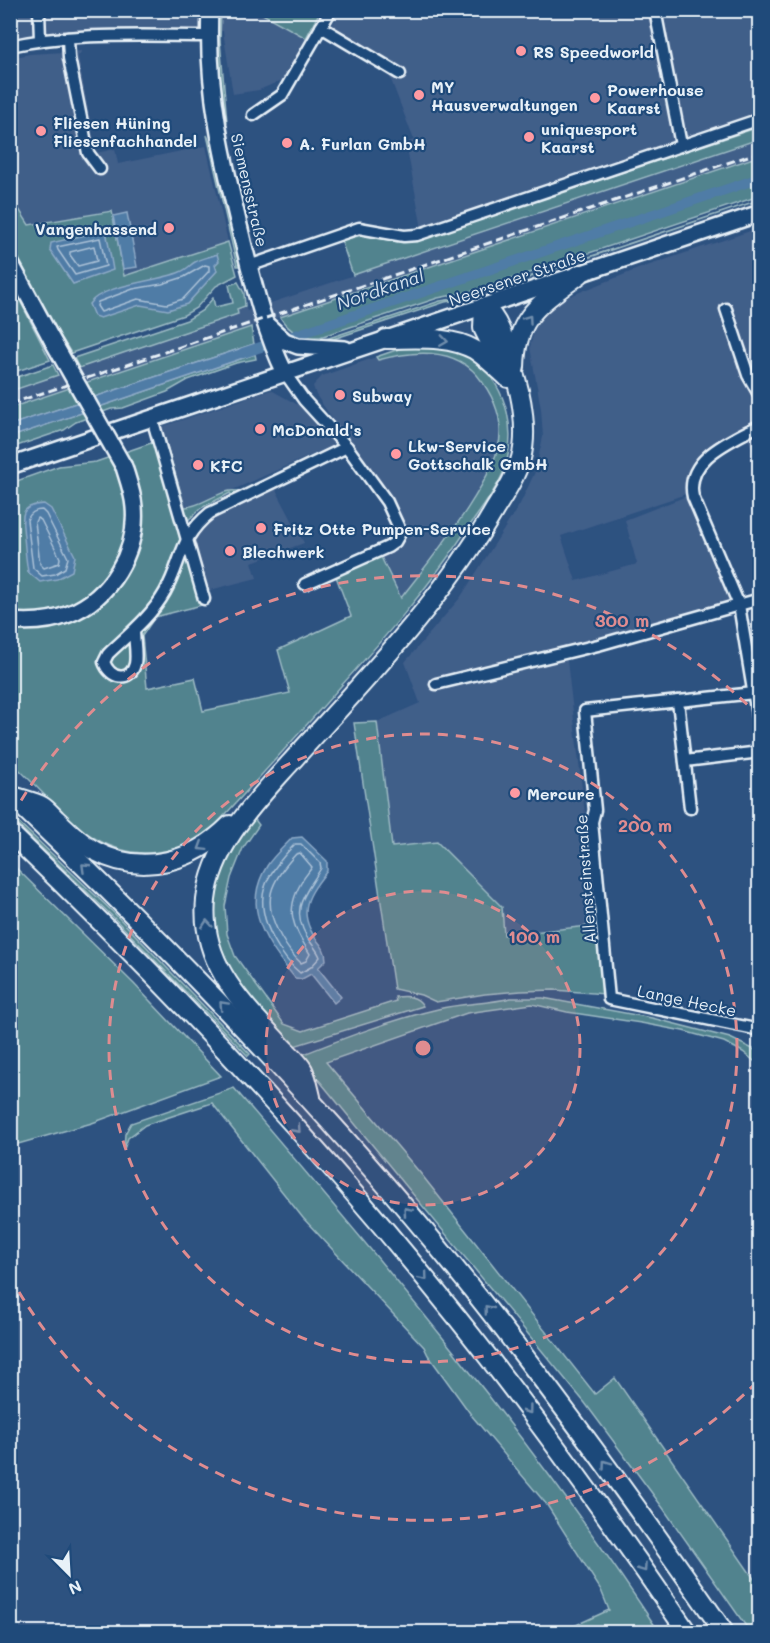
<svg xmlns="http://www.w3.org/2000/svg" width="770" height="1643" font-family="Mali,sans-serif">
	<rect width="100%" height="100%" fill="#2d5280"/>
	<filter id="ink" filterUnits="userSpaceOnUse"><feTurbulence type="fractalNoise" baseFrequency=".0167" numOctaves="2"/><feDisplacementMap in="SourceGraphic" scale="12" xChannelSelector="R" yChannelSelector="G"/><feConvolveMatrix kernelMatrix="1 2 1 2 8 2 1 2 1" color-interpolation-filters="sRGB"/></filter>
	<g filter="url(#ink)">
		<g fill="#415e89">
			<path d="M11 11H326L287 78 259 90 233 94 223 31 39 35 11 41Z"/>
			<path d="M341 11H759V115L422 229 406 143 414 140 388 72 326 35Z"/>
			<path d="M82 51 78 56 96 153 115 149 118 164 206 146 228 242 124 277 111 211 29 225 15 203 11 178 10 58 30 54Z"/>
			<path d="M759 139V156L11 407 10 391 238 314 237 309 245 306 247 311Z"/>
			<path d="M759 228V466L746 434 709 455 692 492 561 536 576 581 637 564 625 520 692 494 739 605 566 652 598 925 504 935 392 847 377 722 420 703 405 662 460 598 520 504 535 472 543 437 541 409 530 347 534 331 541 317 554 306 570 296 638 269Z"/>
			<path d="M420 353 441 354 469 366 486 387 495 405 500 434 493 462 481 487 431 560 401 598 380 553 410 536 391 504 316 395 313 386 322 376 376 357 378 360 400 355Z"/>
			<path d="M271 390 300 406 335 441 332 446 194 507H185L161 427Z"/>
			<path d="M274 486 304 543 252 562 257 578 206 591 192 541 207 520Z"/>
		</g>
		<g fill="#51838e" stroke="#9cbac3" stroke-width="1.5">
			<path d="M217 11H221L220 40 227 122 224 123 216 41Z"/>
			<path d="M257 11 320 10V11L306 38Z"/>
			<path d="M759 127V139L353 275 341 240 363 235 398 242 418 240Z"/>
			<path d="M207 135 212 147 240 266H237Z"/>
			<path d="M759 156V196L479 290 438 298 320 337C302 338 290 333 280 317Z"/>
			<path d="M10 178 15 203 29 225 112 211 124 276 228 242 237 275 216 286 196 308 184 315 71 353 51 321 50 322 11 250Z"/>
			<path d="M759 200 472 297 445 302 321 343 320 341 440 301 472 296Z"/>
			<path d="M238 282 244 293 245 306 237 309 238 314 79 368 74 358 187 320 203 310 213 298 215 307 233 303 229 285Z"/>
			<path d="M11 283 50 360 11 373H10Z"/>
			<path d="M251 327 254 344 11 425 10 408Z"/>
			<path d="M419 346C438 348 461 349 476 361 508 389 518 433 503 473 493 496 475 517 461 538 426 591 384 638 341 686 299 734 256 781 213 828 205 833 198 839 190 843 178 850 163 852 149 853 87 854 53 799 11 762V483L59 466 96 462 154 442 202 605 155 617 142 636 147 688 195 678 203 711 290 693 278 650 351 616 335 574 379 553 401 598C428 563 500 476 500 434 501 412 490 391 477 375 452 346 411 351 378 360L376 357 399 349Z"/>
			<path d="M255 354 256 359 236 363 188 380 167 392 123 408 111 409 76 422 64 430 11 448 10 437Z"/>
			<path d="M53 365 58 375 11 391V379Z"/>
			<path d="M165 439 185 507C204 507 223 485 241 492L232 496 230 493 201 508 185 523 163 445Z"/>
			<path d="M377 722 392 847 437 842 502 907 504 935 598 925 605 994 554 990 521 991 485 994 436 1002 421 995 394 989 354 723Z"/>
			<path d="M10 814 115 914 250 1054 248 1056 113 917 11 818Z"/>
			<path d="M253 817 259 825 243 848 231 878 225 906 227 934 235 956 284 1024 303 1031 396 1001 395 997C406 996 417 995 423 1006L291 1047 235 983 210 930 220 865Z"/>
			<path d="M11 863 134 984 221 1076 92 1123 11 1146Z"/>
			<path d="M511 998H543L652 1018 730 1038 759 1052V1065L743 1052 724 1042 683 1031 641 1023 567 1012 532 1004 467 1013 326 1062 421 1174 595 1394 615 1378 759 1586V1632H750L663 1508 585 1403 299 1056C344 1038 391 1020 438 1009 462 1003 487 1004 511 998Z"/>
			<path d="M234 1088C383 1262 533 1440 659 1632H640L636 1628 628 1632H561L609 1610 601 1590 547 1505 472 1416 428 1355 424 1347 303 1218 212 1103 145 1125 128 1138 124 1149 125 1134 131 1123Z"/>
		</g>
		<g fill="#507ba6" stroke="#8daac7" stroke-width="1.5">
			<path d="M127 213 137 267 123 269 113 216Z"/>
			<path d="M106 230 113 270 73 284 50 250 51 243Z"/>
			<path d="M217 254 219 261 215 265 217 271 187 304 168 310 140 305 100 318 94 316 89 304C103 284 157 282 180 272 186 270 190 265 195 262 202 258 210 257 217 254Z"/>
			<path d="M254 344 255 354 11 437 10 425Z"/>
			<path d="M44 504 51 509 75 556 72 571 57 579 40 582 28 572C26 560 25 549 24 537 22 517 18 505 44 504Z"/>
			<path d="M302 837 327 861V871C309 894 296 911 316 939 322 946 326 951 326 960L318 968 341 997 334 1003 311 974 302 979 295 978C268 945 240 909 267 866 273 856 284 847 292 838Z"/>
		</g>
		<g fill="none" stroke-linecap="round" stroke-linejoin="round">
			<g stroke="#abc2d7" stroke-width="1.5">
				<path d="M100 238 106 266 75 275 58 250 57 247Z"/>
				<path d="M94 246 97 261 78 266 70 255V252Z"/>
				<path d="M205 265 209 266V271L183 299 167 304 138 299 101 312 97 306 98 302 133 289 162 284 184 277Z"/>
				<path d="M42 510 46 514 68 558 65 568 55 574 42 576 33 568 27 520C30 513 34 510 42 510Z"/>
				<path d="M37 518 41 520 60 558 59 563 44 568 40 564 35 522Z"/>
				<path d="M295 844H301L320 863 321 868C307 893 289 906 307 937 311 944 317 949 320 957L311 967 300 973C290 965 280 951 274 940 251 898 265 875 295 844Z"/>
				<path d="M300 853 312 867C309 872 304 877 301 883 284 913 294 927 310 954L306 961 301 963C293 956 286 946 281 937 261 901 270 882 296 854Z"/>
			</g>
			<path stroke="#507ba6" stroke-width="10" d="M243 353 760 178"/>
			<g stroke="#e8f1f8" stroke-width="15">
				<g id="street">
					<path d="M39 10 40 40"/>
					<path d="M655 10 681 145"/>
					<path d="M321 27 400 74"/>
					<path d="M68 38 69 58 88 153 100 169"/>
					<path d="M10 46C74 32 144 36 209 36"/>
					<path d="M253 115 282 95 331 10"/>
					<path d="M249 266 359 228 404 236 417 235 760 119"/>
					<path d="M726 309 748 375 760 396"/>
					<path d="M285 373 304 400 347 447 387 502 399 528V535L395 542 388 547 305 584"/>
					<path d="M152 418 204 599"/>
					<path d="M760 425C733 440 684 458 693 497L739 605 760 733"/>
					<path d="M134 630C134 640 137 654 135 664 130 683 110 679 104 662L108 654C128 635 151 617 165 592 183 560 178 539 210 513L347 447"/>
					<path d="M436 684 598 645 760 599"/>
					<path d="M754 693 585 711 595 810 592 822 609 999 760 1030"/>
					<path d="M678 701 690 808"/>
					<path d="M685 761 760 752"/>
				</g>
			</g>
			<g stroke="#e8f1f8" stroke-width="20">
				<g id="secondary">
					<path d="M210 10C206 91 224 164 243 242 254 286 265 332 285 373"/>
					<path d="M10 262 52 340"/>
					<path d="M266 324 285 341 298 346 345 349"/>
					<path d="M10 466 760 213"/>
					<path d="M10 621C31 623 50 622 69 614 110 598 138 551 134 507 133 493 128 480 124 467"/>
				</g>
			</g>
			<g stroke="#e8f1f8" stroke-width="22">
				<g id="highway">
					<path d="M484 307 483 328 502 366"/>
					<path d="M386 339C415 339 448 335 475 350 487 358 497 368 508 378"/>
					<path d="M515 367C516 314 542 303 580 274"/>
					<path d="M10 795C159 937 302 1083 433 1241 537 1367 632 1499 724 1632"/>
					<path d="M16 797C25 800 35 802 42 806 47 809 52 815 56 819 68 830 80 843 95 851 143 877 194 861 230 825"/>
					<path d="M10 833C160 977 303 1127 434 1289 524 1399 607 1515 687 1632"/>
					<path d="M311 1097C309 1089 307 1078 303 1070 298 1060 285 1051 278 1042 240 1001 200 961 206 900 212 845 256 801 291 762 362 683 442 601 495 509 505 493 516 476 521 458 528 433 522 395 513 370 506 348 502 322 484 307"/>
				</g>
			</g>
			<use href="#street" stroke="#1f4a7a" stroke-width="10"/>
			<use href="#secondary" stroke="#1f4a7a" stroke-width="15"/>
			<use href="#highway" stroke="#1f4a7a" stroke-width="18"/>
			<path stroke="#e8f1f8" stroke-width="3" stroke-dasharray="9 4.5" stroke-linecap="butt" d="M10 404 760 152"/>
			<g stroke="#e8f1f8" stroke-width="20" stroke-linecap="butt">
				<path id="secondary-bridge" d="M52 340 124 467"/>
			</g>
			<use href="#secondary-bridge" stroke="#1f4a7a" stroke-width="15"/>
		</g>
		<defs><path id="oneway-chevron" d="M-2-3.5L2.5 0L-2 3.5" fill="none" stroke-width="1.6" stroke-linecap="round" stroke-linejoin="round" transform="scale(1.5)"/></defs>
		<g stroke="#6f8dac">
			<use href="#oneway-chevron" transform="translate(528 319) rotate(-55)"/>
			<use href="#oneway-chevron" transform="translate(444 341) rotate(8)"/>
			<use href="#oneway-chevron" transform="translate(202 847) rotate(148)"/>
			<use href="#oneway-chevron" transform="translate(85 867) rotate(-136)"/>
			<use href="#oneway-chevron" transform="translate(207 924) rotate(-95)"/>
			<use href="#oneway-chevron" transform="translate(223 1005) rotate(-133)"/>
			<use href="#oneway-chevron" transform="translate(297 1129) rotate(48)"/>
			<use href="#oneway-chevron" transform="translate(407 1211) rotate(-131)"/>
			<use href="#oneway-chevron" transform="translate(424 1277) rotate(50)"/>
			<use href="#oneway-chevron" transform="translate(488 1309) rotate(-129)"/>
			<use href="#oneway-chevron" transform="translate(528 1410) rotate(53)"/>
			<use href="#oneway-chevron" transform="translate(606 1464) rotate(-126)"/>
			<use href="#oneway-chevron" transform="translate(643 1568) rotate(55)"/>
		</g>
	</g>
	<circle cx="423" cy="1048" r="157" fill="#df8c90" fill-opacity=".12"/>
	<g fill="none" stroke="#df8c90" stroke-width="3" stroke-dasharray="10 8">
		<circle cx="423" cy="1048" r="157"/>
		<circle cx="423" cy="1048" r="314"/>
		<path d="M757 1382A472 472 0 0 1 12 1280M12 816A472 472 0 0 1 757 714"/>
	</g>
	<g fill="#ff9aa2" stroke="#1f4a7a" stroke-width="2">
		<circle cx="521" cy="51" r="6"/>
		<circle cx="419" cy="95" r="6"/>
		<circle cx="595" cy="98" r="6"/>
		<circle cx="41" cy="131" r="6"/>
		<circle cx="529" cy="137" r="6"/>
		<circle cx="287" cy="143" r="6"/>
		<circle cx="169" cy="228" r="6"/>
		<circle cx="340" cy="395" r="6"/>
		<circle cx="260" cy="429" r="6"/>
		<circle cx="396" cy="454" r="6"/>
		<circle cx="198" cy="465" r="6"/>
		<circle cx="261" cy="528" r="6"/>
		<circle cx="230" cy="551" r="6"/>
		<circle cx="515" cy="793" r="6"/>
	</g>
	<g text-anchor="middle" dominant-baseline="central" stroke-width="4.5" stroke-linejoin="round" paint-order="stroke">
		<g font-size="16" font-weight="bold" fill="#e8f1f8" stroke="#1f4a7a" text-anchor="start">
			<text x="533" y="51">RS Speedworld</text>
			<text x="431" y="86">MY<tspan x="431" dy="18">Hausverwaltungen</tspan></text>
			<text x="607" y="89">Powerhouse<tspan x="607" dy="18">Kaarst</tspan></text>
			<text x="53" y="122">Fliesen Hüning<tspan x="53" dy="18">Fliesenfachhandel</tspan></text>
			<text x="541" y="128">uniquesport<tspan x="541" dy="18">Kaarst</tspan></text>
			<text x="299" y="143">A. Furlan GmbH</text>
			<text x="157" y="228" text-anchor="end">Vangenhassend</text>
			<text x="352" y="395">Subway</text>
			<text x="272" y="429">McDonald's</text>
			<text x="408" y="445">Lkw-Service<tspan x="408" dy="18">Gottschalk GmbH</tspan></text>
			<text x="210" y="465">KFC</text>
			<text x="273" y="528">Fritz Otte Pumpen-Service</text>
			<text x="242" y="551">Blechwerk</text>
			<text x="527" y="793">Mercure</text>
		</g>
		<g font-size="16" fill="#e8f1f8" stroke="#1f4a7a">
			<text transform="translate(250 190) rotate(77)">Siemensstraße</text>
			<text transform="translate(517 277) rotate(-19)">Neersener Straße</text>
			<text transform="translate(585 879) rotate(-94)">Allensteinstraße</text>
			<text transform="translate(687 1000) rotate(12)">Lange Hecke</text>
		</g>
		<g font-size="18" font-style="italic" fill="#d1dfec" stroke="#1f4a7a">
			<text transform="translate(380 289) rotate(-19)">Nordkanal</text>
		</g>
	</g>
	<circle cx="423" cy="1048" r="9" fill="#df8c90" stroke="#1f4a7a" stroke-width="3"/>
	<g font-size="18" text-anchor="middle" font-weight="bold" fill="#df8c90" stroke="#1f4a7a" stroke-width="4.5" stroke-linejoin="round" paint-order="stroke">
		<text x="622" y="627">300 m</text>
		<text x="645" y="832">200 m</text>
		<text x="534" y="943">100 m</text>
	</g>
	<rect width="770" height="1643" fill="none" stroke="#1f4a7a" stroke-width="36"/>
	<rect x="18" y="18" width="734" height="1607" fill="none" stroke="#e8f1f8" stroke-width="2" filter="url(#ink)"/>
	<g transform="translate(69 1574) rotate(156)" stroke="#1f4a7a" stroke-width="4.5" paint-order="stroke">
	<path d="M0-4.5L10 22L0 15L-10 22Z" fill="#e8f1f8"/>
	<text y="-9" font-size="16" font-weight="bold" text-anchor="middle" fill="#e8f1f8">N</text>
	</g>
</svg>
